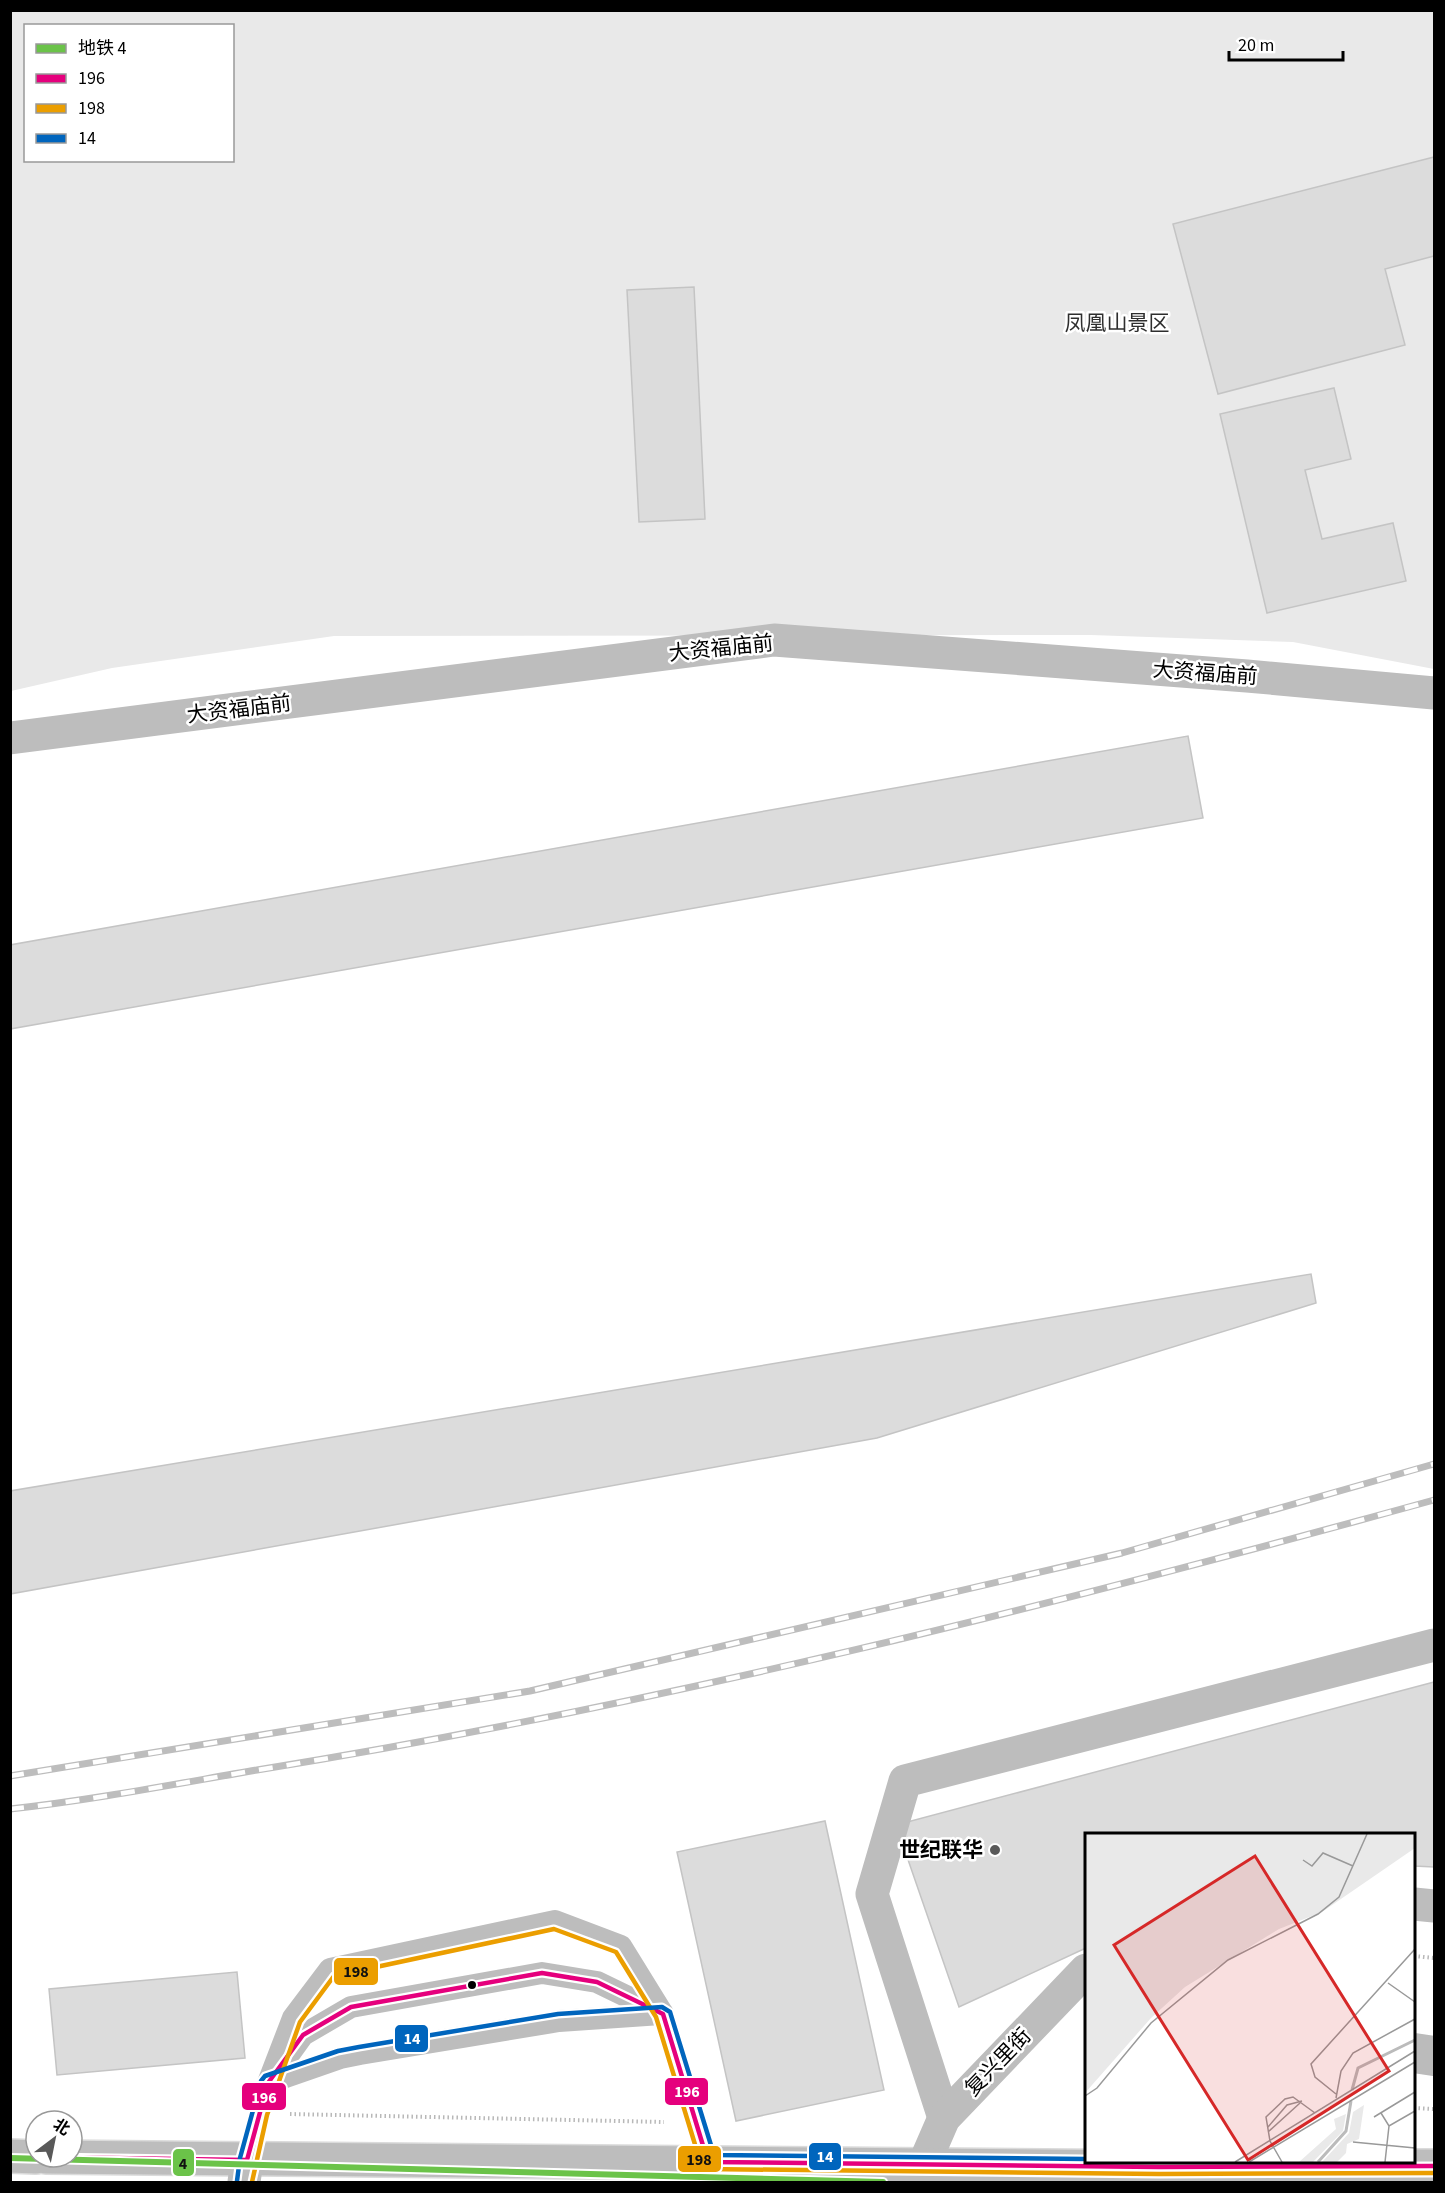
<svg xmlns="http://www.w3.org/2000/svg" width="1445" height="2193" font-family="'Source Sans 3','Noto Sans SC',sans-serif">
	<rect width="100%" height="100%" fill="#fff"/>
	<path fill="#e9e9e9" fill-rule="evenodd" d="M10 11H1434V669L1293 642 1091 635 334 636 112 668 11 691ZM26 26H232V160H26Z"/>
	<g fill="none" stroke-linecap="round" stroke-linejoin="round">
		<path stroke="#bbb" stroke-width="40" d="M1414 2053 1434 2056"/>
	</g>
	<g fill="#dcdcdc" stroke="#c4c4c4" stroke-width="1.5">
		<path d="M1434 157V258V256L1385 269 1405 345 1218 394 1173 224Z"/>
		<path d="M694 287 705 519 639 522 627 290Z"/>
		<path d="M1334 388 1351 459 1305 470 1322 539 1393 523 1406 581 1267 613 1220 414Z"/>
		<path d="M1188 736 1203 818 10 1029V945Z"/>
		<path d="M1311 1274 1316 1303 877 1438 10 1594V1491Z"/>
		<path d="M1434 1682V1867L1414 1866V1834H1086V1948L959 2007 896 1825Z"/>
		<path d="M825 1821 884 2090 736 2121 677 1852Z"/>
		<path d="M237 1972 245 2058 57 2075 49 1989Z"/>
	</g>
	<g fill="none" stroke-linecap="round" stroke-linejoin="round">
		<g stroke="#dbdbdb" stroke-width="36">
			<g id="primary">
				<path d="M10 2156 36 2157"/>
				<path d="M46 2157 1159 2167 1434 2166"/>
			</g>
		</g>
		<g stroke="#b8b8b8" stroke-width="4" stroke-dasharray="1.5 3" stroke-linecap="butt">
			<path d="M1414 1956 1434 1958"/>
			<path d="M1414 2108 1434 2109"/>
			<path d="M290 2114 664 2122"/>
		</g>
		<g stroke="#bdbdbd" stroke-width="22">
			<path d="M285 2060 303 2035 351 2007 542 1973 597 1982 663 2014"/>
			<path d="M268 2083 340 2058 360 2054 559 2021 661 2014"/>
			<path d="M247 2160 268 2083 293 2018 330 1969 555 1921 621 1946 663 2014 708 2162"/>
		</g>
		<g stroke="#bdbdbd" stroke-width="33">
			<path d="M1414 1904 1434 1906"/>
			<path d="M944 2118 872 1894 905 1781 1434 1645"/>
			<path d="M924 2164 944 2118 1086 1970"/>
		</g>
		<g stroke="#bdbdbd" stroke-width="33">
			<path d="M10 738 774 640 1247 676 1434 693"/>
			<path d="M244 2182 247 2160"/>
		</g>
		<use href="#primary" stroke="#bdbdbd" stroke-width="33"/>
		<g stroke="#bdbdbd" stroke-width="7">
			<g id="rail">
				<path d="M10 1776 530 1691 1122 1553 1434 1464"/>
				<path d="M10 1809C93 1800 175 1784 257 1770 655 1706 1046 1607 1434 1500"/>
			</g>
		</g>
		<use href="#rail" stroke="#fff" stroke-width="4.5" stroke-dasharray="14" stroke-linecap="butt"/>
		<g stroke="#fff" stroke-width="9">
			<path id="bus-1" d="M46 2157 247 2160 268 2083 303 2035 351 2007 542 1973 597 1982 663 2014 708 2162 1159 2167 1434 2166"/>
		</g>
		<g stroke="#fff" stroke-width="9">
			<path id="bus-2" d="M252 2182 267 2115 300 2022 334 1976 554 1929 616 1952 656 2017 701 2164 706 2169 1159 2174 1434 2173"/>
		</g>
		<g stroke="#fff" stroke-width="9">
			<path id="bus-3" d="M237 2181 240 2158 261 2081 265 2076 338 2051 359 2047 558 2014 662 2007 670 2012 714 2155 1086 2159"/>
		</g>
		<use href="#bus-1" stroke="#e5007d" stroke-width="4.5"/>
		<use href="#bus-2" stroke="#eb9e00" stroke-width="4.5"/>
		<use href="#bus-3" stroke="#0065bd" stroke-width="4.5"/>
		<g stroke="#fff" stroke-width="10">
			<path id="metro-1" d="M10 2158 883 2182"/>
		</g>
		<use href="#metro-1" stroke="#6bc349" stroke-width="6"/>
	</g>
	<circle fill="#595959" stroke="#fff" stroke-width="2" cx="995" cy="1850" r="6"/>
	<circle fill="#000" stroke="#fff" stroke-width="2" cx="472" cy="1985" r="5"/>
	<g text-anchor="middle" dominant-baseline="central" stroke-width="5" stroke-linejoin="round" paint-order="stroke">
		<g font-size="21" fill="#2e2e2e" stroke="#fff">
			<text x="1117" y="323">凤凰山景区</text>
		</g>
		<g font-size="21" fill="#000" stroke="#fff">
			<text transform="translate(721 648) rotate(-6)">大资福庙前</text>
			<text transform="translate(1205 673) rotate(4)">大资福庙前</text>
			<text transform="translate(239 709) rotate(-7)">大资福庙前</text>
			<text transform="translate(998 2062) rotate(-46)">复兴里街</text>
		</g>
		<g font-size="21" font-weight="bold" fill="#000" stroke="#fff" text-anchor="end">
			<text x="983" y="1850">世纪联华</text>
		</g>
	</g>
	<g transform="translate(1085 1833)">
		<rect width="330" height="330" fill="#fff"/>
		<path d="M0 1H330V15L237 79 194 96 100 154 66 185 0 260ZM279 272 274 306 262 311 261 320 252 329H237L264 300 268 279ZM261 281 258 298 228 329H214L251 296 249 286Z" fill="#e9e9e9"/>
		<path fill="none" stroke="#bbb" stroke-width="3" d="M267 257 273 235 330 207M233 329 261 298 266 268"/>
		<path fill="none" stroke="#999" stroke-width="1.5" d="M218 27 227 33 238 20 268 33M303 150 330 169M251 261 230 244 226 231 330 116M0 263 12 255 66 190 143 127 233 81 254 64 282 1M251 265 256 238 268 220 330 186M296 280 304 293 330 278M289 284 330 259M183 294 202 272 217 268M183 299 215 270M268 309 330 315M150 329 330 218M164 329 330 229M197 329 185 308 181 284 200 266 208 264 230 280M300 329 304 293"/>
		<path fill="#d62828" fill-opacity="0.15" stroke="#d62828" stroke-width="3" d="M170 23 304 238 163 327 29 112Z"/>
		<rect width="330" height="330" fill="none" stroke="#000" stroke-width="3"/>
	</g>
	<g stroke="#fff" stroke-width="2">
		<rect x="333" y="1957" width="46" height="29" rx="6" fill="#eb9e00"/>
		<rect x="394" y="2024" width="35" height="29" rx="6" fill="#0065bd"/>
		<rect x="664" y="2077" width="45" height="29" rx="6" fill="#e5007d"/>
		<rect x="241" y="2082" width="46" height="29" rx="6" fill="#e5007d"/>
		<rect x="808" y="2142" width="34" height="29" rx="6" fill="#0065bd"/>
		<rect x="677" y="2145" width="45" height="28" rx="6" fill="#eb9e00"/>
		<rect x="172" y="2148" width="23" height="29" rx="6" fill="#6bc349"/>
	</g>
	<g font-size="16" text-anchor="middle" font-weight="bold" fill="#fff">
		<text x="412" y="2044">14</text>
		<text x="687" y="2097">196</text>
		<text x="264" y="2103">196</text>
		<text x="825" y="2162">14</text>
	</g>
	<g font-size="16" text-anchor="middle" font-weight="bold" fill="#111">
		<text x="356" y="1977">198</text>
		<text x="699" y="2165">198</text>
		<text x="183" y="2169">4</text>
	</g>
	<rect width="1445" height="2193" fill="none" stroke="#000000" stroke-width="24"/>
	<rect x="24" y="24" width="210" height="138" fill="#ffffff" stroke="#999999" stroke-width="1.5"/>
	<rect x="36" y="44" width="30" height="9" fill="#6bc349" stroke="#999999" stroke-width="1.5"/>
	<text x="78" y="54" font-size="18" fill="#000000">地铁 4</text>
	<rect x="36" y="74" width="30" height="9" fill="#e5007d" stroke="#999999" stroke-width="1.5"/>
	<text x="78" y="84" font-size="18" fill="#000000">196</text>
	<rect x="36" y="104" width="30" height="9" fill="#eb9e00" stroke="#999999" stroke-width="1.5"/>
	<text x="78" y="114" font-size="18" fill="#000000">198</text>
	<rect x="36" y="134" width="30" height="9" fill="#0065bd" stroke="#999999" stroke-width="1.5"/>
	<text x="78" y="144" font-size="18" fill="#000000">14</text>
	<g transform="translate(54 2139) rotate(32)"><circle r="28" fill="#ffffff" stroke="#999999" stroke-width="1.5"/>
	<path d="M0-4.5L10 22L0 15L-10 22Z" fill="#595959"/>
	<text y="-9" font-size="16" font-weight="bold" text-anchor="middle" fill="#000000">北</text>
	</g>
	<path d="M1229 51v9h114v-9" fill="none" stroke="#000000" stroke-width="3"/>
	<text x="1238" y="51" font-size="18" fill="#000000" stroke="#ffffff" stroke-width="4.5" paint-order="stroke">20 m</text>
</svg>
